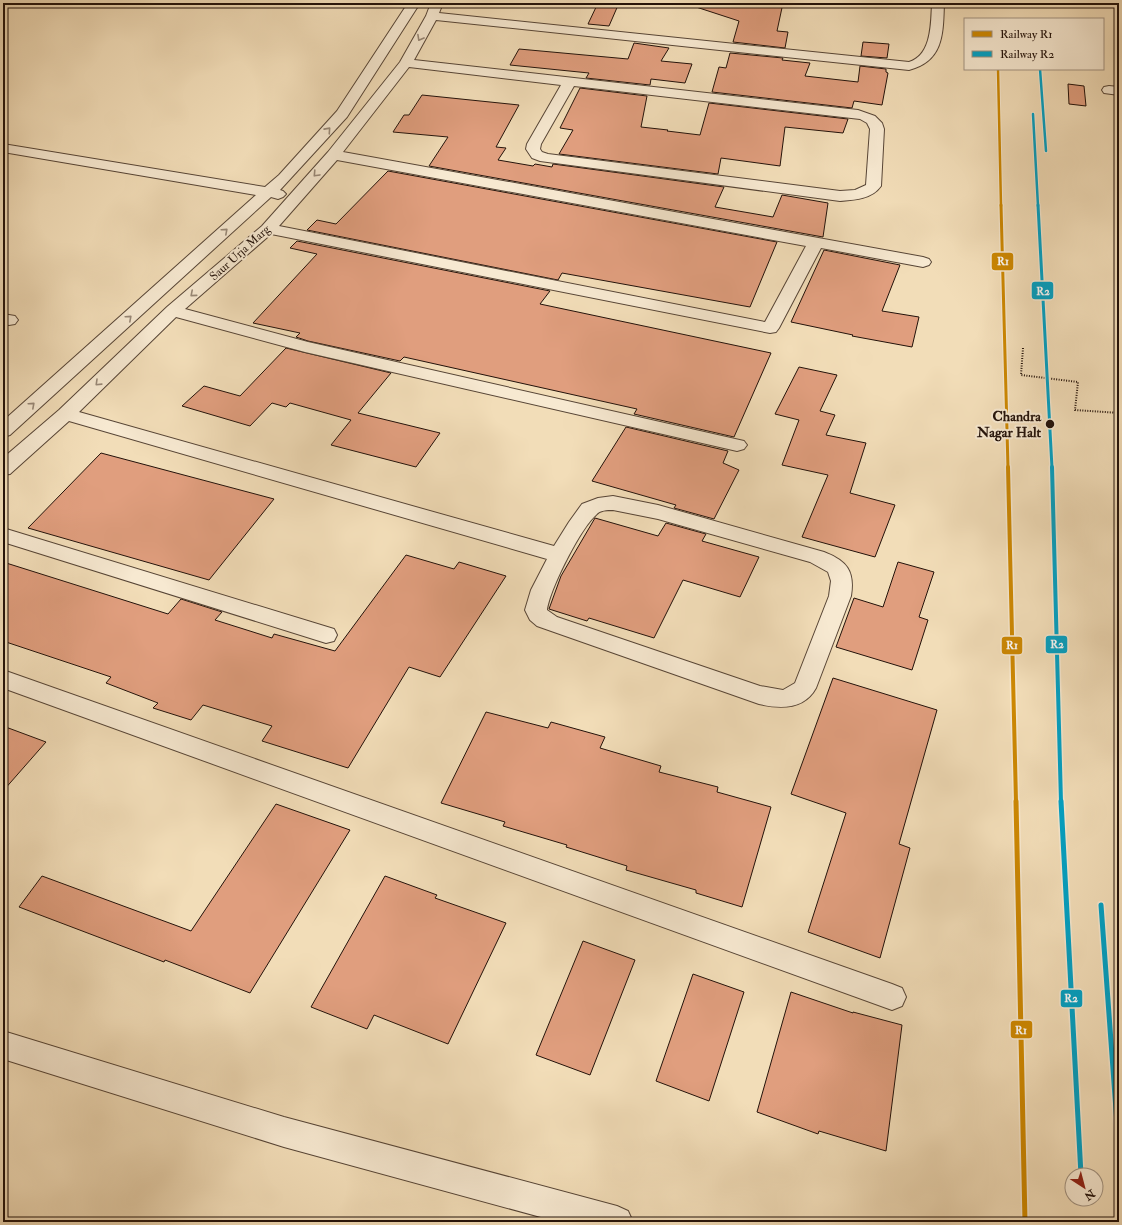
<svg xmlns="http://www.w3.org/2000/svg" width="1122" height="1225" font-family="'IM FELL Double Pica',serif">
	<rect width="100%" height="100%" fill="#f2ddb8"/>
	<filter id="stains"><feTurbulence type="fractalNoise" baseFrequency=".005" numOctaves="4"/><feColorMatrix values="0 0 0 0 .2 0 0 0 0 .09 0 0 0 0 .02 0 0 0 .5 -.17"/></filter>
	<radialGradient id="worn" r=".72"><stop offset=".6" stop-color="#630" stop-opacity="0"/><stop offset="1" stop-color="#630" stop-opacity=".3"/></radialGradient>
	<g fill="#e09e7e" stroke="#23120a">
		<path d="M598 3H619L609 26 588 24Z"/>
		<path d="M694 3H783L777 31 788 32 785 48 733 42 739 21 693 6Z"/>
		<path d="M863 42 889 44 887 58 861 56Z"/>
		<path d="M634 43 669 48 661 61 692 64 685 83 651 79 650 85 586 78 589 73 510 65 519 49 628 59Z"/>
		<path d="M730 53 783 58 782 60 810 63 805 76 858 82 860 66 886 69V72L888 73 882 105 854 101 852 108 712 92 719 67 726 68Z"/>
		<path d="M1068 84 1084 86 1086 106 1069 104Z"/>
		<path d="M580 88 647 96 641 127 668 130 667 131 700 135 709 103 848 119 843 133 785 127 780 166 721 158 718 174 559 154 573 130 560 128Z"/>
		<path d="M422 95 519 105 496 147 506 148 498 160 533 166 535 164 552 167 553 164 724 187 715 207 773 217 782 195 828 203 823 237 429 166 448 137 393 132 404 115H409Z"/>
		<path d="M388 171 777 242 750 307 562 273 558 280 307 230 317 220 336 224Z"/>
		<path d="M297 241 550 291 540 304 771 353 734 437 634 414 637 409 404 357 400 361 308 341 296 337 300 333 253 323 317 254 290 248Z"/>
		<path d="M824 250 900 265 882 311 919 317 912 347 852 336 853 335 791 322Z"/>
		<path d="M286 348 391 373 358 413 440 433 416 467 331 445 351 420 290 403 286 407 272 403 250 426 182 406 204 386 240 396Z"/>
		<path d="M799 367 837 375 820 411 835 415 826 435 866 443 850 493 895 505 875 557 802 537 828 475 782 465 799 420 775 414Z"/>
		<path d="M626 427 728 451 723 463 739 470 714 519 674 508 676 505 592 481Z"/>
		<path d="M101 453 274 499 209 580 28 528Z"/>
		<path d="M595 518 658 536 666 523 706 534 702 541 759 557 740 597 683 580 654 638 589 618 587 621 549 609 561 576Z"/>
		<path d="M406 555 454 569 459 562 506 576 440 677 409 667 348 768 262 741 272 726 203 705 191 720 153 708 158 703 106 683 111 677 3 641V562L168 614 181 599 222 612 215 620 272 638 274 634 335 651Z"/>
		<path d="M898 562 934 572 919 617 928 620 912 670 836 647 854 598 883 607Z"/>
		<path d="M833 678 937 710 899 844 910 848 880 958 808 932 846 813 791 794Z"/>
		<path d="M486 712 548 728 551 722 605 737 600 748 661 766 659 772 718 787 717 792 771 807 742 907 696 893V890L626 870 627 866 566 847 567 845 503 826 505 822 441 803Z"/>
		<path d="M3 726 46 742 3 791Z"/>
		<path d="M276 804 350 830 250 993 165 960 164 962 19 907 42 876 191 931Z"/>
		<path d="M385 876 437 895 435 898 506 923 448 1044 374 1015 367 1029 311 1007Z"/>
		<path d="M583 941 635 960 590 1075 536 1055Z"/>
		<path d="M693 974 744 992 709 1101 656 1081Z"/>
		<path d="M791 992 853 1013V1012L902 1025 886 1151 819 1131 818 1134 757 1112Z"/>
	</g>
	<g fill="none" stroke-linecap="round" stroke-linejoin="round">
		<g stroke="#574536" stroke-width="2">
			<g id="minor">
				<path d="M408 3H420L347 117 280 190 283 191 286 194 283 197 278 199 271 197 10 435 3 437V421L256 195 3 152V144L265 187 279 175 337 111Z"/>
				<path d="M431 3H443L439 13 909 62C932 55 931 23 932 3H944C943 33 944 61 909 70L436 20 414 60 858 110 875 116 882 123 884 129 881 186C872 199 854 200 840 201L540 161 532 158 526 149 527 144 561 85 409 67 343 152 923 257 929 259 931 262 929 265 923 267 821 248 779 328 776 332 770 333 271 234 185 309 308 342 744 441 747 445 744 449 737 451 305 352 176 317 79 412 554 546 569 522 582 504 598 498 613 496 658 505 824 552C847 561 855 571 851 596L816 688C804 710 780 709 759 704L537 626 530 620 525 610 531 590 547 559 69 421 10 474 3 475V458L59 410 167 307 262 226 328 152 400 62 426 16ZM574 86 860 119 867 123 870 129 866 185 855 190 840 191 548 154 542 152 540 149 541 144ZM337 160 806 246 765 322 279 226ZM613 510 658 519 810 562 828 572 831 581 829 596 795 683 783 690 760 686 557 617 547 610C550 589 580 529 596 515 600 510 607 510 613 510Z"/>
				<path d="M1112 3H1119V9L1115 8Z"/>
				<path d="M1109 86 1119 87V95L1104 93 1102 90 1104 87Z"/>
				<path d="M3 314 15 316 18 320 15 324 9 325 3 324Z"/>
				<path d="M3 528 334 629 337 635 334 641 326 643 3 542Z"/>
				<path d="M3 670 892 984 902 988 906 997 902 1006 892 1010 3 688Z"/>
				<path d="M3 1031 284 1117 617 1206 628 1211 633 1222H559L284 1147 3 1059Z"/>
			</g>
		</g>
		<path stroke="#23120a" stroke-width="2" stroke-dasharray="1 1.5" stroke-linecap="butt" d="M1023 348 1021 375 1078 382 1075 410 1119 413"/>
		<use href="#minor" fill="#f7e9d1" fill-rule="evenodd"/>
		<g stroke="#f7e9d1" stroke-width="4.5">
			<path id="rail-1-far3" d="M998 69 1001 206"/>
		</g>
		<g stroke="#f7e9d1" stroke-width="5.5">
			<path id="rail-1-far2" d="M1001 205 1008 468"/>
		</g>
		<g stroke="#f7e9d1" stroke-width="7">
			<path id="rail-1-far1" d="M1008 467 1016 802"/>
		</g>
		<g stroke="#f7e9d1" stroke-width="8">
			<path id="rail-1" d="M1016 801 1025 1222"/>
		</g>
		<g stroke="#f7e9d1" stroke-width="4.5">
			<g id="rail-2-far3">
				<path d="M1040 69 1046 151"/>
				<path d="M1033 114 1038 206"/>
			</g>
		</g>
		<g stroke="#f7e9d1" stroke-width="5.5">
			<path id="rail-2-far2" d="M1038 205 1052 468"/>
		</g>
		<g stroke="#f7e9d1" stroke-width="7">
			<path id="rail-2-far1" d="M1052 467 1061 802"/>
		</g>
		<g stroke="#f7e9d1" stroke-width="8">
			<g id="rail-2">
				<path d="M1061 801 1081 1175"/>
				<path d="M1101 905 1119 1151"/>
			</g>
		</g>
		<use href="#rail-1-far3" stroke="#cd8802" stroke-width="2.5"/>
		<use href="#rail-1-far2" stroke="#cd8802" stroke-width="3"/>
		<use href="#rail-1-far1" stroke="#cd8802" stroke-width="4"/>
		<use href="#rail-1" stroke="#cd8802" stroke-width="5"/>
		<use href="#rail-2-far3" stroke="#02a1c4" stroke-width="2.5"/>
		<use href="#rail-2-far2" stroke="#02a1c4" stroke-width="3"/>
		<use href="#rail-2-far1" stroke="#02a1c4" stroke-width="4"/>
		<use href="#rail-2" stroke="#02a1c4" stroke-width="5"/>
	</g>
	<defs><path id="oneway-chevron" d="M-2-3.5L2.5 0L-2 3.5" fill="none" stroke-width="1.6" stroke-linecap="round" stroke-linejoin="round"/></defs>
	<g stroke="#988877">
		<use href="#oneway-chevron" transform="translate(420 38) rotate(119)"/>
		<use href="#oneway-chevron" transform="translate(328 130) rotate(-48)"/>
		<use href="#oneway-chevron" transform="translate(316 174) rotate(133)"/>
		<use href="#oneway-chevron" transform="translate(225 231) rotate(-42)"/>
		<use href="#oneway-chevron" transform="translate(193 294) rotate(139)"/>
		<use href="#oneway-chevron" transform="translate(129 318) rotate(-42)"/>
		<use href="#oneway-chevron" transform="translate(98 383) rotate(136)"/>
		<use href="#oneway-chevron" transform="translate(32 405) rotate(-42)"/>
	</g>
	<circle fill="#23120a" stroke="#f7e9d1" stroke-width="1.5" cx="1050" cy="424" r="5"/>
	<g text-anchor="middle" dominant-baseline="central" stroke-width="4" stroke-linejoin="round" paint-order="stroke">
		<g font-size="12" fill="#23120a" stroke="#f7e9d1">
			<text transform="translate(240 253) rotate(-42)">Saur Urja Marg</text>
		</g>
		<g font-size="14" font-weight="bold" fill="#23120a" stroke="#f7e9d1" text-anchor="end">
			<text x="1041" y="416">Chandra<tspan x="1041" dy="16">Nagar Halt</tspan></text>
		</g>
	</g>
	<g stroke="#f7e9d1" stroke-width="1.5">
		<rect x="991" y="252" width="23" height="19" rx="4" fill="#cd8802"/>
		<rect x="1031" y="281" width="23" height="19" rx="4" fill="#02a1c4"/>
		<rect x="1045" y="635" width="23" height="19" rx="4" fill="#02a1c4"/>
		<rect x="1001" y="636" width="22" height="19" rx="4" fill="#cd8802"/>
		<rect x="1060" y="989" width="23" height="19" rx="4" fill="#02a1c4"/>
		<rect x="1010" y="1020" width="23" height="19" rx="4" fill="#cd8802"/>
	</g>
	<g font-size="11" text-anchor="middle" font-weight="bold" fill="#fff">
		<text x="1003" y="265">R1</text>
		<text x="1043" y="295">R2</text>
		<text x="1057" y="648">R2</text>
		<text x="1012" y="649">R1</text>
		<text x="1071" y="1002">R2</text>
		<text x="1021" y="1034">R1</text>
	</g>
	<rect width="1122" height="1225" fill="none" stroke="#f2ddb8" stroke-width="16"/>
	<rect x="4" y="4" width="1114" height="1217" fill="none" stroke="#23120a" stroke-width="2"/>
	<rect x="8" y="8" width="1106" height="1209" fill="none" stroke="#23120a"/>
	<rect x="964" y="18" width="140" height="52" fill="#f7e9d1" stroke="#a29381"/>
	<rect x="972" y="31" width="20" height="6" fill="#cd8802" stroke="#a29381"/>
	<text x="1000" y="38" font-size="12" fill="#23120a">Railway R1</text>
	<rect x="972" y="51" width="20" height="6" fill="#02a1c4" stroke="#a29381"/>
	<text x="1000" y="58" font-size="12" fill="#23120a">Railway R2</text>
	<g transform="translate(1084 1187) rotate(144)"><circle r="19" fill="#f7e9d1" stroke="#a29381"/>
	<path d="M0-3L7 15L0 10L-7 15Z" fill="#8f2418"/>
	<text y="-6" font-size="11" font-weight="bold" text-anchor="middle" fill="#23120a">N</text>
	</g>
	<rect width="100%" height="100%" filter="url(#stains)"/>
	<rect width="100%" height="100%" fill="url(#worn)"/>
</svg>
